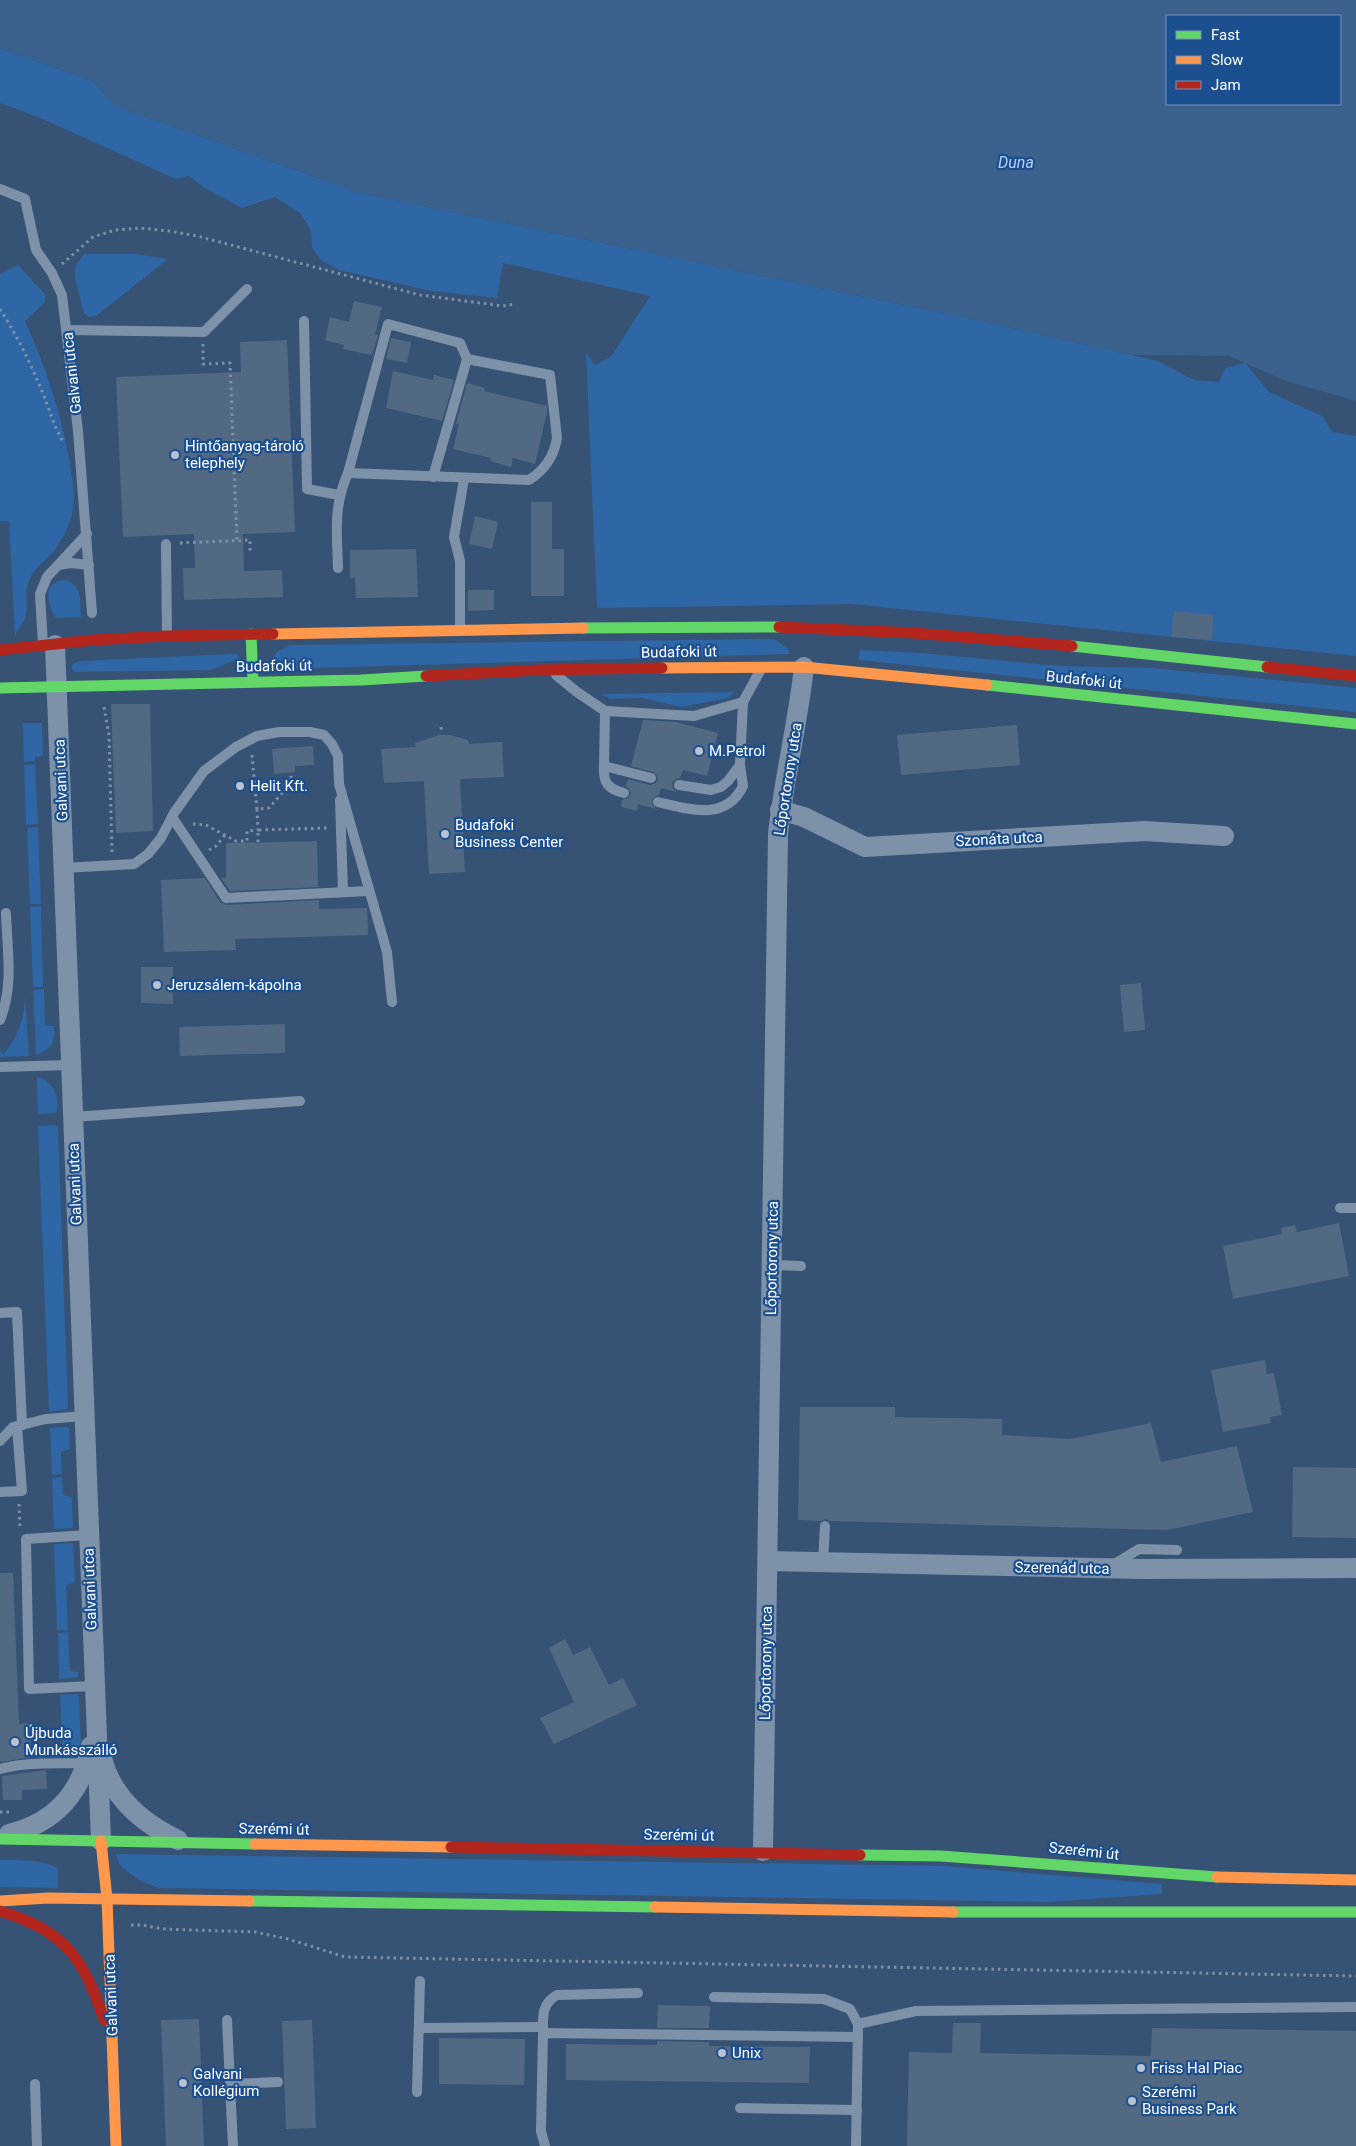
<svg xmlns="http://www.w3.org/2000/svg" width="1356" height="2146" font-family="Roboto,sans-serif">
	<rect width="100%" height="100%" fill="#365274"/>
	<g fill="#2f66a5">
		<path d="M0 48 95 82 113 105 360 193 972 319 1158 361 1194 380 1219 382 1225 368 1245 363 1269 392 1322 416 1332 432 1356 436V656L852 604 597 608 586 353 595 365 611 357 650 296 503 263 497 298 431 291 339 270 322 261 312 247 311 230 300 213 275 197 242 208 203 187 189 176 176 179 38 117 0 103Z"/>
		<path d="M84 254H136L168 259 96 316 89 317 84 313 75 279V267Z"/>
		<path d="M18 265 45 294V302L25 321C45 365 60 410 69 458 72 476 76 497 72 515 69 527 61 542 53 552 45 562 33 568 29 581 24 592 28 603 26 615 24 622 19 628 15 635L9 521H0V274Z"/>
		<path d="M66 580C83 586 80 602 81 617L56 618C49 607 47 601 49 588L57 581Z"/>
		<path d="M774 639 787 648 790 654 280 669 277 667 273 659 276 653 290 645Z"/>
		<path d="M860 650 921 653 1060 666 1152 668 1356 688V712L859 660Z"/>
		<path d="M232 654H237L239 658 212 670 75 672 71 669 73 664 80 661Z"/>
		<path d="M734 692 728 698 681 707 643 698 610 699 601 694Z"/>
		<path d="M23 723H42L43 756 35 757V761L24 762Z"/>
		<path d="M35 764 38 824 26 825 24 765Z"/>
		<path d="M38 827 41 904H30L27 828Z"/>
		<path d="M41 906 43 987H33L30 907Z"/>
		<path d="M44 989 45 1026H54C55 1043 53 1048 36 1055L33 990Z"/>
		<path d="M25 992 29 1056 0 1057V1051L4 1054C18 1036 26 1015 25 992Z"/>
		<path d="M37 1077C53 1080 61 1099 56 1113L38 1114Z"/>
		<path d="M55 1125 58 1127 68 1407 67 1409 49 1412 38 1126Z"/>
		<path d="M67 1427 69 1428 70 1449 61 1452 62 1474 52 1475 50 1428Z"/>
		<path d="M62 1477 63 1495 72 1497 73 1526 71 1528 54 1529 52 1478Z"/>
		<path d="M71 1543 73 1544 75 1582 66 1585 68 1630H57L54 1544Z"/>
		<path d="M68 1632 70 1671 78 1672V1677L59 1679 58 1633Z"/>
		<path d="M77 1694 79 1696 81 1747 75 1754 63 1756 60 1695Z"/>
		<path d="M116 1854 945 1866 1162 1884V1894L1048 1902 159 1888C145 1884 117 1870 116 1854Z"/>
		<path d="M0 1860C20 1860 40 1859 58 1868V1888L0 1887Z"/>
	</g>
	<path fill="#3b618d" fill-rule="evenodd" d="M0 0H1356V401L1286 381 1229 356 1130 355 972 319 360 193 113 105 95 82 0 48ZM1167 16H1340V104H1167Z"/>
	<g fill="#526984">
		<path d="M354 301 382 307 375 334 378 335 372 355 343 349 344 345 325 340 330 317 349 322Z"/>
		<path d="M391 338 411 342 407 363 386 359Z"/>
		<path d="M287 340 295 532 243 534 244 571 282 570 283 597 184 600 183 568H195L194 534 123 537 116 377 241 372 240 342Z"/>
		<path d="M393 371 433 380 434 375 454 380 442 421 386 408Z"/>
		<path d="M467 383 485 388 484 391 547 406V412L535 464 513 458 511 467 490 461 491 458 453 449 459 424H456Z"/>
		<path d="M531 502H552V549H564V596H531Z"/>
		<path d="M475 516 498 522 492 549 469 544Z"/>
		<path d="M416 549 418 597 356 598 355 578H350V550Z"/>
		<path d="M468 590H494V610L468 611Z"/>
		<path d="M1174 611 1214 615 1212 640 1171 637Z"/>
		<path d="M111 704H150L153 831 116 833Z"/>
		<path d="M643 720 676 722 718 733 707 776 683 770 680 778 676 779 672 783 673 788 677 792 661 788 659 795 656 796 652 800V804L656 809 638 804 637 811 621 807 622 800 628 798 631 794 629 789 626 786 628 779 650 785 656 783 658 779 657 776 653 772 631 766Z"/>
		<path d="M1017 725 1020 765 901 775 897 735Z"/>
		<path d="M439 735H450L468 740 469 744 502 742 504 777 460 779 465 872 429 874 424 781 384 783 381 749 416 747 415 743Z"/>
		<path d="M313 746 314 765 295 766V772L274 774 272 749Z"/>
		<path d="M317 841 318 887 230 891 221 878H226V843Z"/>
		<path d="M205 878 220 902 226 905 319 900V909L367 908 368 935 235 939 236 950 164 952 161 880Z"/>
		<path d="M141 967H173V1004L141 1003Z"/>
		<path d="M1141 983 1145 1030 1124 1032 1120 985Z"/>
		<path d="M285 1024V1053L180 1056 179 1027Z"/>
		<path d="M1339 1223 1349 1276 1233 1299 1223 1246 1282 1234 1281 1228 1295 1225 1297 1232Z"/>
		<path d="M1265 1360 1267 1374 1274 1373 1282 1415 1270 1417 1271 1423 1223 1432 1211 1370Z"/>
		<path d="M800 1407H895V1417L1002 1419V1435L1070 1439 1151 1423 1161 1462 1237 1446 1253 1512 1167 1530 830 1521 825 1519 821 1521 798 1520Z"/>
		<path d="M1293 1467 1356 1468V1538L1292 1537Z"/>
		<path d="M0 1573H13L19 1724 30 1723 31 1757 2 1762 0 1761Z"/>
		<path d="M565 1639 573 1655 590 1647 609 1685 623 1678 637 1705 554 1744 540 1718 574 1702 549 1648Z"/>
		<path d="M46 1770 47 1789 22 1790V1800H3L2 1776Z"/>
		<path d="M658 2005 710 2006 709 2028H657Z"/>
		<path d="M199 2019 204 2146H166L161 2020Z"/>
		<path d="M312 2020 316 2128 286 2129 282 2021Z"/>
		<path d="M953 2023H981L980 2053 1151 2056 1152 2028 1356 2031V2146H907L909 2052 952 2053Z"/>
		<path d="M439 2038 525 2039 524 2085 439 2084Z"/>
		<path d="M657 2041 709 2042V2046L810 2047 809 2083 566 2080V2044L657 2045Z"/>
	</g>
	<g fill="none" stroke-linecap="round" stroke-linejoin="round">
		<g stroke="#7d92a8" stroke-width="3" stroke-dasharray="2.5 4" stroke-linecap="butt">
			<path d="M62 264 93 237 115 230 140 228 169 231 197 236 420 295 503 306 515 304"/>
			<path d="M0 309C16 334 30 362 41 389 49 407 53 426 64 443"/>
			<path d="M203 344V364L230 363 237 541"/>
			<path d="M180 543 250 540V551"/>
			<path d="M104 707 109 735 112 853"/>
			<path d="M441 727 442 733"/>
			<path d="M252 755 257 809"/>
			<path d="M193 824 206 825 236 841H247V831L258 830 257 809 269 808 289 785 292 773"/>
			<path d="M258 842V830L328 828"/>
			<path d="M209 850 216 846 225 835"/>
			<path d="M19 1504 20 1528"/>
			<path d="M0 1812H9"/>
			<path d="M131 1925H142L163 1929 255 1932 288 1939 345 1957 1356 1976"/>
		</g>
		<g stroke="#7d92a8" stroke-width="10">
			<path d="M0 189 25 199 36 250 52 273 62 295 78 431 92 613"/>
			<path d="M304 321 307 489 339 495"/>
			<path d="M67 330 204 332 247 289"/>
			<path d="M433 477 467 359"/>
			<path d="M166 544 167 635"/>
			<path d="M59 565 71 563 89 565"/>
			<path d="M338 568C337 532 333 507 348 473L388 324 460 343 467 359 550 375 557 438C554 456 545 470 529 480L348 473"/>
			<path d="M460 628V561L454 537 464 479"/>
			<path d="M43 645 40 594 47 577 87 534"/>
			<path d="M556 675 577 692 605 711 694 716 743 702 761 669"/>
			<path d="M605 711 604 766 651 778"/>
			<path d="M604 766C603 783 608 789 624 793"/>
			<path d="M679 785 711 790 721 787 728 781 740 765 743 702"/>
			<path d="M340 800 343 892"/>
			<path d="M658 802C687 809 726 822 743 786L740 765"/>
			<path d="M172 817 226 898 369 891"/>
			<path d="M64 868 134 864 148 854 161 838 174 813 204 771 236 747 257 736 279 732H310L324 735 332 744 338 756 339 784 387 952 392 1002"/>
			<path d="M0 1020C14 987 7 948 6 913"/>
			<path d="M0 1067 71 1065"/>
			<path d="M73 1117 300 1101"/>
			<path d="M1340 1208H1356"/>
			<path d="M773 1265 801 1266"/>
			<path d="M0 1313 17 1312 22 1425"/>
			<path d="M0 1441 13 1427 46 1419 84 1416"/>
			<path d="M0 1492 22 1491 17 1426"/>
			<path d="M88 1535 26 1539 29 1689 93 1686"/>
			<path d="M823 1563 825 1526"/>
			<path d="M1113 1565 1139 1549 1177 1550"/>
			<path d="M0 1769C28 1761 59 1764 87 1763"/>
			<path d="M714 1997 824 1999 850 2009 858 2024"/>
			<path d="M227 2020 233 2146"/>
			<path d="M419 2028 543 2027"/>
			<path d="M543 2033C543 2017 541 2004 557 1995L638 1993"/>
			<path d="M35 2084 37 2146"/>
			<path d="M230 2084 278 2082"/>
			<path d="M417 2092 420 1981"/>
			<path d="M740 2108 857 2110"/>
			<path d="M545 2146 541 2131 543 2033 858 2037"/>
			<path d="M856 2146 858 2024 916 2011 1356 2007"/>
		</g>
		<g stroke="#7d92a8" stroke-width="20">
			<path d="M55 645 101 1841"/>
			<path d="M780 810 804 817 865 847 1145 831 1224 836"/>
			<path d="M768 1561 1141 1569 1356 1568"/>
			<path d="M102 1758C112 1798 142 1823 178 1840"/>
			<path d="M9 1834C55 1823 82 1792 91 1746"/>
			<path d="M763 1851 778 834C784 778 798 723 804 667"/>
		</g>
		<g stroke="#63d668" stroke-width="11">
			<path d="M583 628 779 627"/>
			<path d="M251 634 253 681"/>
			<path d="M1072 646 1267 667"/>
			<path d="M987 685 1356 724"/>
			<path d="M0 688 361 680 426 676"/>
			<path d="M0 1839 255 1844"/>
			<path d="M860 1855 941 1856 1217 1877"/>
			<path d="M249 1901 655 1907"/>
			<path d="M953 1912H1356"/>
		</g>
		<g stroke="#ff974d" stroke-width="11">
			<path d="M273 634 583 628"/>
			<path d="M662 668 804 667 987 685"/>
			<path d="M101 1841 107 1899 116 2146"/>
			<path d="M255 1844 451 1847"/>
			<path d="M1217 1877 1356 1880"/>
			<path d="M0 1901 48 1898 249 1901"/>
			<path d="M655 1907 953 1912"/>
		</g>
		<g stroke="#b3261e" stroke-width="11">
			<path d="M779 627 914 633 1072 646"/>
			<path d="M0 650 93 640 167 636 273 634"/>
			<path d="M1267 667 1356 676"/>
			<path d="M426 676 539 670 662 668"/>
			<path d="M451 1847 860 1855"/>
			<path d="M0 1911C65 1931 83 1957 104 2020"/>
		</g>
	</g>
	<g fill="#b9c2ce" stroke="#1b4f8f" stroke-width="2">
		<circle cx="175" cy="455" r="5"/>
		<circle cx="699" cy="751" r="5"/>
		<circle cx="240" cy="786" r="5"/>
		<circle cx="445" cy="834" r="5"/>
		<circle cx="157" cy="985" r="5"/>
		<circle cx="15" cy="1742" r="5"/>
		<circle cx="722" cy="2053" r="5"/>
		<circle cx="1141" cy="2068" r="5"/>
		<circle cx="183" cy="2083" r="5"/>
		<circle cx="1132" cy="2101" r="5"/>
	</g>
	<g text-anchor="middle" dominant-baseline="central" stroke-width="4.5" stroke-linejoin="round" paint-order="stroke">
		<g font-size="15" fill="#fff" stroke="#1b4f8f">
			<text transform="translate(72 373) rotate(-96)">Galvani utca</text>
			<text transform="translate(679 652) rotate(-1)">Budafoki út</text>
			<text transform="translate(274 666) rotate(-1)">Budafoki út</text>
			<text transform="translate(1084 680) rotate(6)">Budafoki út</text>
			<text transform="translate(788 779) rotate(-81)">Lőportorony utca</text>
			<text transform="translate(61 780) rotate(-92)">Galvani utca</text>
			<text transform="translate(999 839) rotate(-3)">Szonáta utca</text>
			<text transform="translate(75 1184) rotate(-92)">Galvani utca</text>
			<text transform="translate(772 1258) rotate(-89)">Lőportorony utca</text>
			<text transform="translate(1062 1568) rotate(1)">Szerenád utca</text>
			<text transform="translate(90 1589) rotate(-92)">Galvani utca</text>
			<text transform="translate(766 1663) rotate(-89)">Lőportorony utca</text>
			<text transform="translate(274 1829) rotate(1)">Szerémi út</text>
			<text transform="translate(679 1835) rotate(1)">Szerémi út</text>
			<text transform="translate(1084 1851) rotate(6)">Szerémi út</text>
			<text transform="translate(111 1995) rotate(-92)">Galvani utca</text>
		</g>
		<g font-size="15" fill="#fff" stroke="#1b4f8f" text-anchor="start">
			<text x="185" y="446">Hintőanyag-tároló<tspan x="185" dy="17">telephely</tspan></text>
			<text x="709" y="751">M.Petrol</text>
			<text x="250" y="786">Helit Kft.</text>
			<text x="455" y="825">Budafoki<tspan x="455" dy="17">Business Center</tspan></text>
			<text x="167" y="985">Jeruzsálem-kápolna</text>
			<text x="25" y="1733">Újbuda<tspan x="25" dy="17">Munkásszálló</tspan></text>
			<text x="732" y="2053">Unix</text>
			<text x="1151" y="2068">Friss Hal Piac</text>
			<text x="193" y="2074">Galvani<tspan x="193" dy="17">Kollégium</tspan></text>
			<text x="1142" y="2092">Szerémi<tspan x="1142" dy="17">Business Park</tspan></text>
		</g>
		<g font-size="16" font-style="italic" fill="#b5d3f5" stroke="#1b4f8f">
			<text x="1016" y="162">Duna</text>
		</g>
	</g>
	<rect x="1166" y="15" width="175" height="90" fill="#1b4f8f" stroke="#7695bc"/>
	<rect x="1176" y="31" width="25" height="8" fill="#63d668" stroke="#7695bc"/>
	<text x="1211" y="40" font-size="15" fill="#ffffff">Fast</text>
	<rect x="1176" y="56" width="25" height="8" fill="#ff974d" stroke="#7695bc"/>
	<text x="1211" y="65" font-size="15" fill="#ffffff">Slow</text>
	<rect x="1176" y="81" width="25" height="8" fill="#b3261e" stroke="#7695bc"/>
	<text x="1211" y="90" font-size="15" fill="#ffffff">Jam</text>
</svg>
